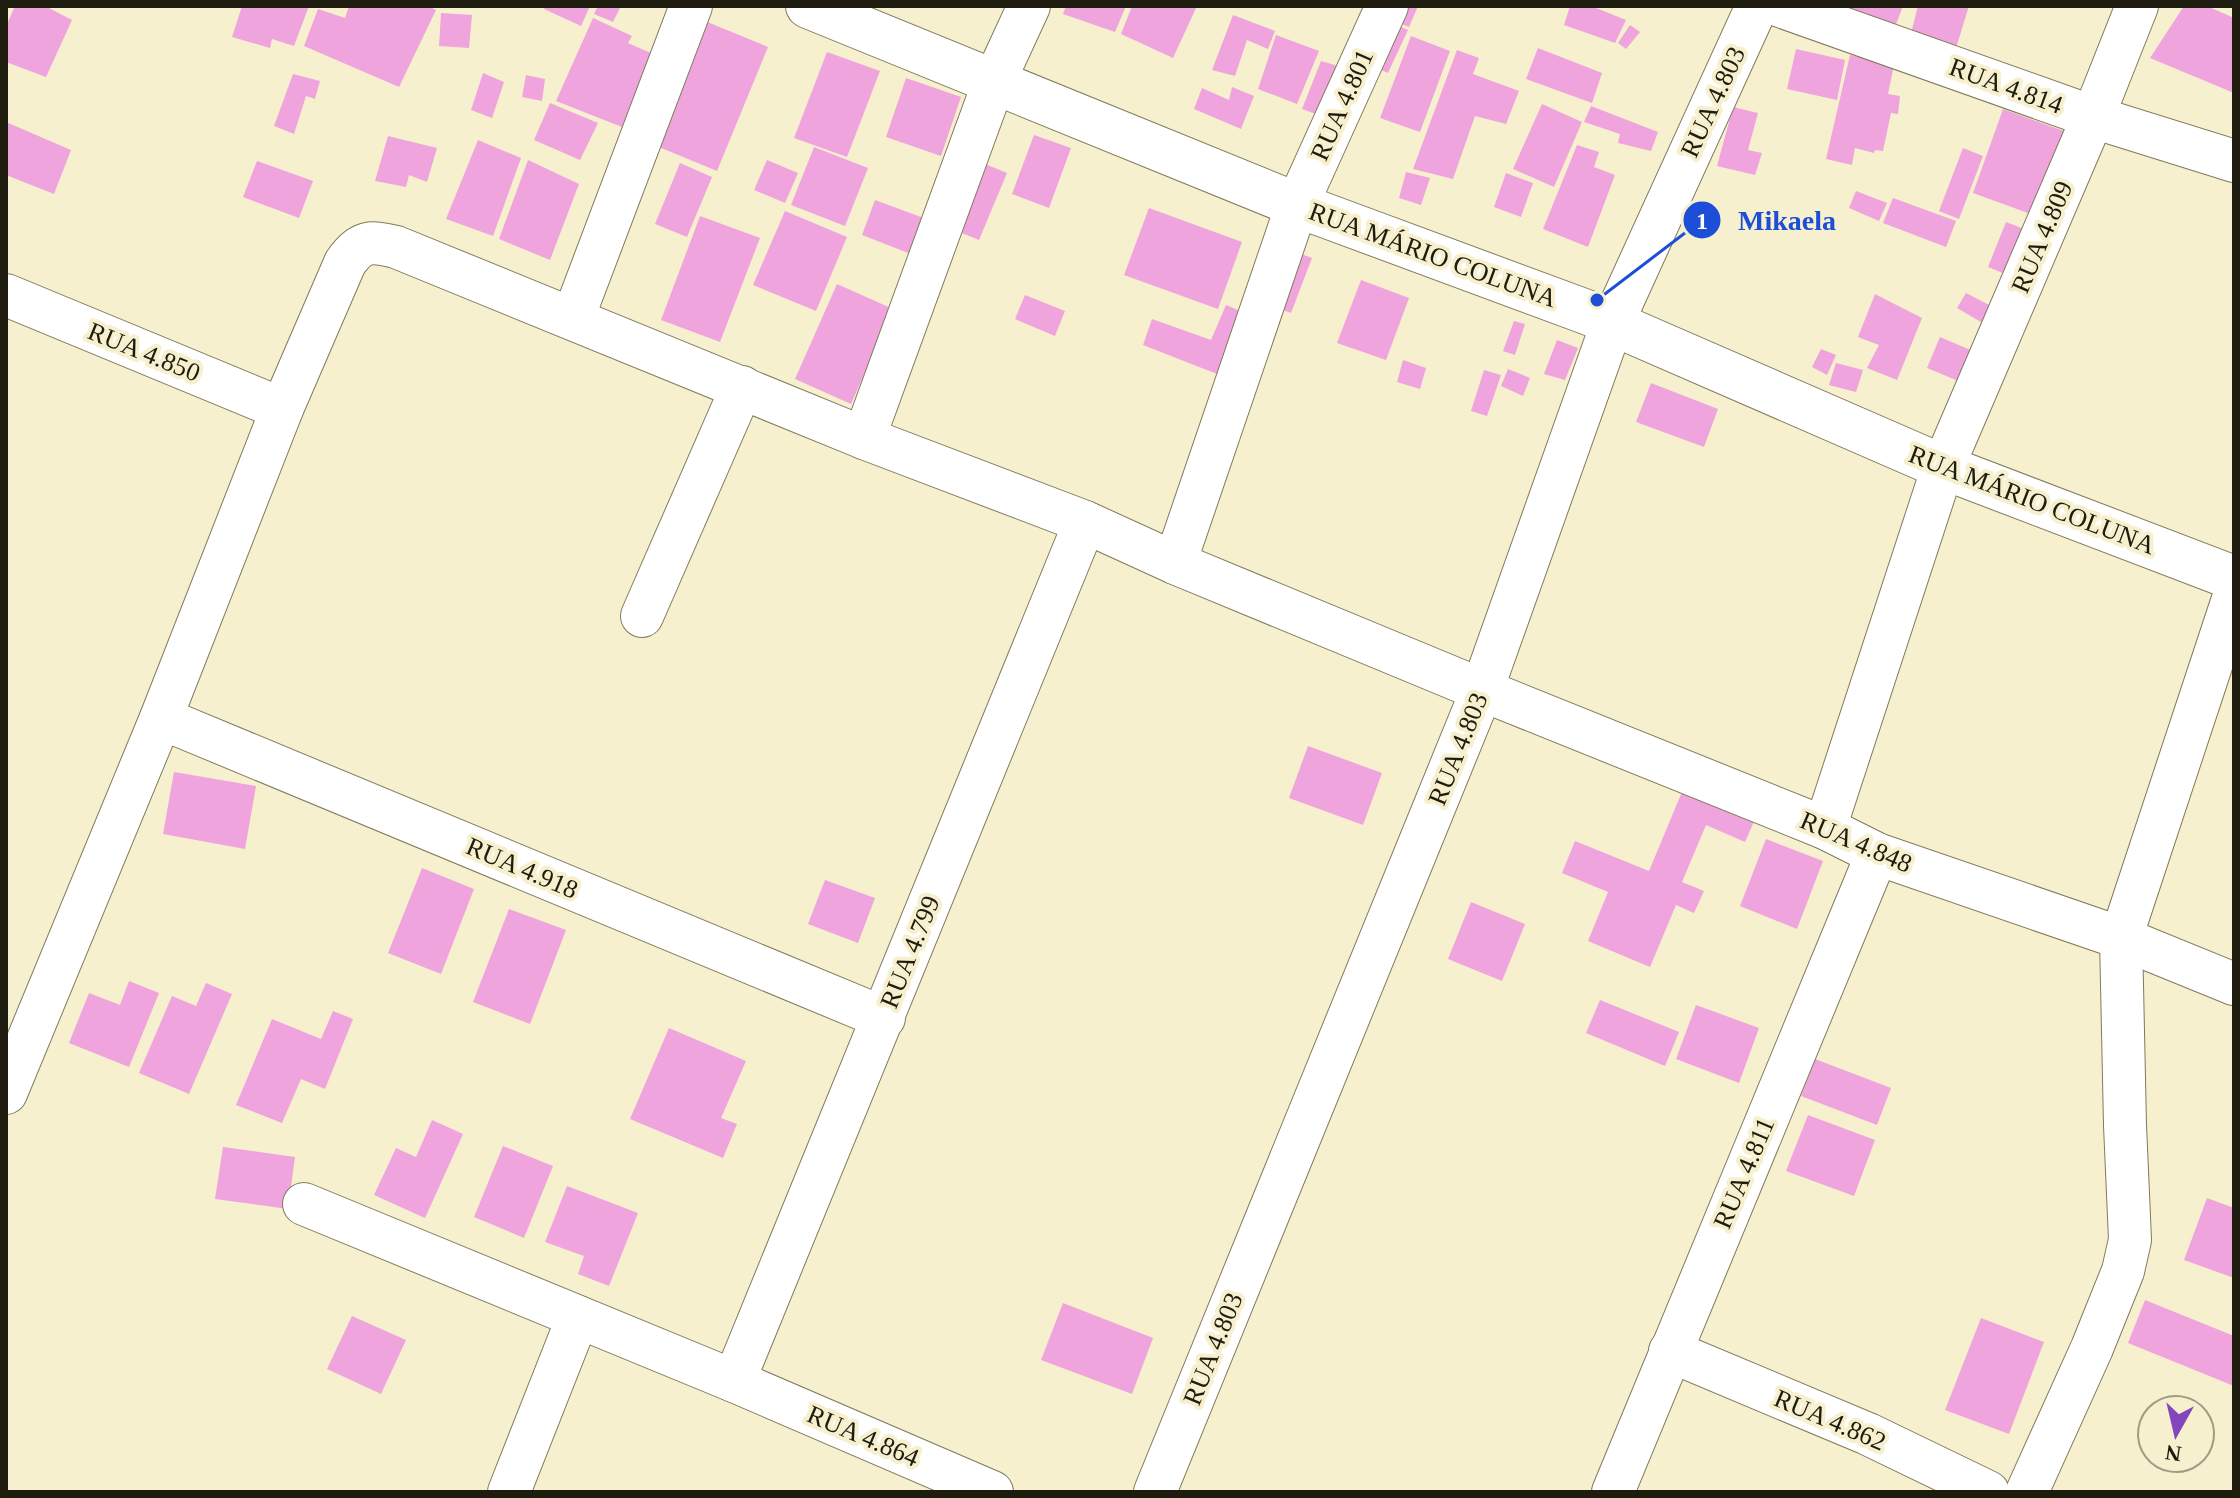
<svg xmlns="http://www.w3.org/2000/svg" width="2240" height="1498" font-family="Georgia,serif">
	<rect width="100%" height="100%" fill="#f6f0cf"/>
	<g fill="#efa4dd">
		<path d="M15 6H45L72 20 46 77 6 62V26Z"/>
		<path d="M242 6H309L294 46 272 39 270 48 232 37Z"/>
		<path d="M349 6H428L436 10 399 87 304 46 318 9 345 18Z"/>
		<path d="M545 6H590L581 26 544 9Z"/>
		<path d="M598 6H621L613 22 594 14Z"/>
		<path d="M1066 6H1126L1115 32 1063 14Z"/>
		<path d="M1132 6H1197L1173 58 1121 34Z"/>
		<path d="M1393 6H1418L1409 27 1388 18Z"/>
		<path d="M1570 6H1591L1626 20 1615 43 1564 25Z"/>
		<path d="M1829 6H1903L1893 32Z"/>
		<path d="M1918 6H1969L1955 51 1910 37Z"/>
		<path d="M2184 6H2207L2234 18V93L2150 58Z"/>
		<path d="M441 13 472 15 469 48 439 46Z"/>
		<path d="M1233 15 1275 31 1268 49 1247 40 1235 76 1212 70Z"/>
		<path d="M593 18 632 36 628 43 653 54 622 127 556 101Z"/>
		<path d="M705 21 768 47 717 171 654 145Z"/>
		<path d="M1387 21 1408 30 1388 73 1367 64Z"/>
		<path d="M1630 25 1640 32 1626 49 1618 43Z"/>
		<path d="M1276 35 1319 51 1297 104 1258 89Z"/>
		<path d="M1411 36 1450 51 1420 132 1380 118Z"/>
		<path d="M1538 48 1602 73 1592 103 1526 79Z"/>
		<path d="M1796 49 1845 60 1837 100 1787 89Z"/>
		<path d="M1457 50 1479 58 1473 74 1519 91 1506 124 1475 116 1453 179 1413 169Z"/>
		<path d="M827 52 880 71 847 157 794 138Z"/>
		<path d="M1850 55 1894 65 1888 94 1900 96 1898 114 1891 113 1883 151 1875 150 1874 153 1855 148 1852 165 1826 159Z"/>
		<path d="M1321 61 1345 68 1324 117 1302 109Z"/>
		<path d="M483 73 504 82 492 118 471 110Z"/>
		<path d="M293 74 320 81 315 99 306 96 294 134 274 126Z"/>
		<path d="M526 75 545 79 542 101 522 97Z"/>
		<path d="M906 78 961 97 941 156 886 137Z"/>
		<path d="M1232 87 1254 96 1241 129 1194 109 1202 88 1229 100Z"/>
		<path d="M550 103 598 123 580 160 534 140Z"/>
		<path d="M1542 104 1582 122 1554 187 1513 169Z"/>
		<path d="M1591 106 1658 132 1651 151 1618 143 1620 134 1584 122Z"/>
		<path d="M1733 107 1758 113 1748 150 1762 153 1755 175 1717 166Z"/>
		<path d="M2003 109 2075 135 2044 219 1973 193Z"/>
		<path d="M6 122 71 150 54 194 6 175Z"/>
		<path d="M1034 135 1071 148 1049 208 1012 194Z"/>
		<path d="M388 136 437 148 427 182 409 175 406 187 375 181Z"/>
		<path d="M478 140 521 158 493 236 446 219Z"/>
		<path d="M1577 145 1599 152 1594 167 1615 175 1588 247 1543 229Z"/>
		<path d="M814 147 868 168 845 226 791 205Z"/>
		<path d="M1963 148 1983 156 1959 219 1939 211Z"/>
		<path d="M528 160 579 184 550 260 499 239Z"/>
		<path d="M767 160 798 173 785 203 754 190Z"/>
		<path d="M257 161 313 181 299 218 243 197Z"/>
		<path d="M680 163 712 177 687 237 655 224Z"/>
		<path d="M985 164 1007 173 979 240 957 231Z"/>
		<path d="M1406 172 1430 178 1421 205 1399 198Z"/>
		<path d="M1506 173 1533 183 1521 217 1494 207Z"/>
		<path d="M1856 191 1887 203 1879 221 1849 208Z"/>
		<path d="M1893 198 1956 221 1946 247 1883 223Z"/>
		<path d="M875 200 929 220 916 256 862 235Z"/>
		<path d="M1149 208 1242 242 1218 309 1124 275Z"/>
		<path d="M785 211 847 237 816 311 753 285Z"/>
		<path d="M700 216 760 238 720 342 661 320Z"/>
		<path d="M2006 222 2032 232 2015 278 1988 267Z"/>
		<path d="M1291 250 1312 258 1291 313 1270 305Z"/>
		<path d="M1361 280 1409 298 1386 360 1337 343Z"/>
		<path d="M837 284 893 309 851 404 795 379Z"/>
		<path d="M1966 293 1995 308 1986 325 1957 308Z"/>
		<path d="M1875 294 1922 318 1897 380 1867 368 1879 345 1858 337Z"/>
		<path d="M1025 295 1065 311 1055 336 1015 319Z"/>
		<path d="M1226 305 1243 312 1217 374 1143 345 1152 319 1211 340Z"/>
		<path d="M1514 321 1525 324 1515 355 1503 351Z"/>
		<path d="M1940 337 1980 354 1968 385 1927 368Z"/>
		<path d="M1557 340 1578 348 1565 380 1544 374Z"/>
		<path d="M1821 349 1836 355 1827 375 1812 367Z"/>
		<path d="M1403 360 1426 368 1420 389 1397 382Z"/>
		<path d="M1836 363 1863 370 1856 392 1829 385Z"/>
		<path d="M1508 369 1530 378 1523 396 1501 386Z"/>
		<path d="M1484 370 1501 375 1487 416 1471 411Z"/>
		<path d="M1651 383 1718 409 1704 447 1636 422Z"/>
		<path d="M1308 746 1382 773 1363 825 1289 798Z"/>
		<path d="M174 772 256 786 245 849 163 834Z"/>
		<path d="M1684 787 1756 817 1745 842 1706 825 1682 882 1704 891 1694 913 1676 905 1650 967 1588 941 1608 892 1562 873 1575 841 1649 871Z"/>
		<path d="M1766 839 1823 861 1797 929 1740 906Z"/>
		<path d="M422 868 474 889 441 974 388 953Z"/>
		<path d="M825 880 875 898 858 943 808 924Z"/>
		<path d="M1471 902 1525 924 1502 981 1448 959Z"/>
		<path d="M509 909 566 930 530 1024 473 1002Z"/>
		<path d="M129 981 159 993 129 1067 69 1043 89 993 120 1005Z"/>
		<path d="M206 983 232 994 189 1094 139 1073 172 996 196 1006Z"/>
		<path d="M1600 1000 1679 1032 1665 1066 1586 1033Z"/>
		<path d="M1696 1005 1759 1028 1739 1083 1676 1059Z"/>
		<path d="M333 1011 353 1019 325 1089 301 1079 282 1123 236 1105 272 1019 321 1039Z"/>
		<path d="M669 1028 746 1061 721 1118 737 1124 723 1158 630 1119Z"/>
		<path d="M1815 1059 1891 1088 1877 1125 1801 1096Z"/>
		<path d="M1808 1115 1875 1140 1854 1196 1786 1171Z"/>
		<path d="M432 1120 463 1134 425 1218 374 1195 396 1148 416 1157Z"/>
		<path d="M503 1146 553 1166 524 1238 474 1217Z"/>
		<path d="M223 1147 295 1157 288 1209 215 1199Z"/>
		<path d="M567 1186 638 1213 609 1286 578 1274 584 1256 545 1242Z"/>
		<path d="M2207 1198 2234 1208V1278L2184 1260Z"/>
		<path d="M2145 1300 2234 1336V1386L2128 1343Z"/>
		<path d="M1063 1303 1153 1338 1132 1394 1041 1360Z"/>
		<path d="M352 1316 406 1340 381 1394 327 1369Z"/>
		<path d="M1981 1318 2044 1342 2009 1434 1945 1410Z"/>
	</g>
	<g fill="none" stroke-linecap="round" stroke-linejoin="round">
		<g stroke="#807a5c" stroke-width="44">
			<g id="minor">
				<path d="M1780 6 2093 117 2234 161"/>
				<path d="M6 295 282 409"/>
				<path d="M573 318 691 6"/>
				<path d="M864 438 994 82 1029 6"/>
				<path d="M1175 563 1297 205 1387 6"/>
				<path d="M642 616 742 387"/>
				<path d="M161 718 884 1018"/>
				<path d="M1825 828 1943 467 2093 117 2137 6"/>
				<path d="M6 1093 161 718 282 409 345 263C361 240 370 241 396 247L864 438 1085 522 1175 563 1482 690 1825 828 1877 854 2121 938 2234 984"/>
				<path d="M304 1204 734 1381 992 1492"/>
				<path d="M1670 1351 1868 1434 1988 1492"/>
				<path d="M734 1381 1085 522"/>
				<path d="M509 1492 578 1317"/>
				<path d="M1155 1492 1482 690 1612 324 1757 6"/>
				<path d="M1613 1492 1877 854"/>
				<path d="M2027 1492 2092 1348 2123 1271 2130 1240 2125 1125 2121 938 2234 596"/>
			</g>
		</g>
		<g stroke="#807a5c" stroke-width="46">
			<path id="secondary" d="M808 6 1297 205 1589 313 1943 467 2234 578"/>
		</g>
		<use href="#minor" stroke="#fff" stroke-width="42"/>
		<use href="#secondary" stroke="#fff" stroke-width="44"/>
	</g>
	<g text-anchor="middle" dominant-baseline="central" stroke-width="8" stroke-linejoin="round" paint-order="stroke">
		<g font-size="26" fill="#1e1b0f" stroke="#f6f0cf">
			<text transform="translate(2006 86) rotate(20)">RUA 4.814</text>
			<text transform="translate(1713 102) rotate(-65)">RUA 4.803</text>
			<text transform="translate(1342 105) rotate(-66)">RUA 4.801</text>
			<text transform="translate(2042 237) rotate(-67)">RUA 4.809</text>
			<text transform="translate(1433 255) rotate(20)">RUA MÁRIO COLUNA</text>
			<text transform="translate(144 352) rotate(22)">RUA 4.850</text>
			<text transform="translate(2032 500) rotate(21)">RUA MÁRIO COLUNA</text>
			<text transform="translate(1458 749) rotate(-68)">RUA 4.803</text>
			<text transform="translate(1856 842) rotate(23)">RUA 4.848</text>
			<text transform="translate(522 868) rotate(23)">RUA 4.918</text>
			<text transform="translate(910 952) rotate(-68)">RUA 4.799</text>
			<text transform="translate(1744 1173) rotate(-67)">RUA 4.811</text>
			<text transform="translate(1213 1349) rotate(-68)">RUA 4.803</text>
			<text transform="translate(1830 1420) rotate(23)">RUA 4.862</text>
			<text transform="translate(863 1436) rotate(23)">RUA 4.864</text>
		</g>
	</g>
	<path fill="none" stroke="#1d4ed8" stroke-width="3" d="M1597 300L1702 220"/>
	<g fill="#1d4ed8" stroke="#f6f0cf" stroke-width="3">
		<circle cx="1597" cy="300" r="8"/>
		<circle cx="1702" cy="220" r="20"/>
	</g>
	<g font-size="24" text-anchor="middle" font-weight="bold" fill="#fff">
		<text x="1702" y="229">1</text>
	</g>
	<g font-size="28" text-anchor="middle" font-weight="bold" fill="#1d4ed8" stroke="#f6f0cf" stroke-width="8" stroke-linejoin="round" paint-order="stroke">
		<text x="1787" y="230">Mikaela</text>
	</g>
	<rect width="2240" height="1498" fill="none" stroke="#1e1b0f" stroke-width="16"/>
	<g transform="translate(2176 1434) rotate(188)"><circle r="38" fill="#f6f0cf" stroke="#a09b82" stroke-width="2"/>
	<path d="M0-6L14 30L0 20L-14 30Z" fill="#8346bc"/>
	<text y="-12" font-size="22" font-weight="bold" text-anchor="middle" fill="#1e1b0f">N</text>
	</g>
</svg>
